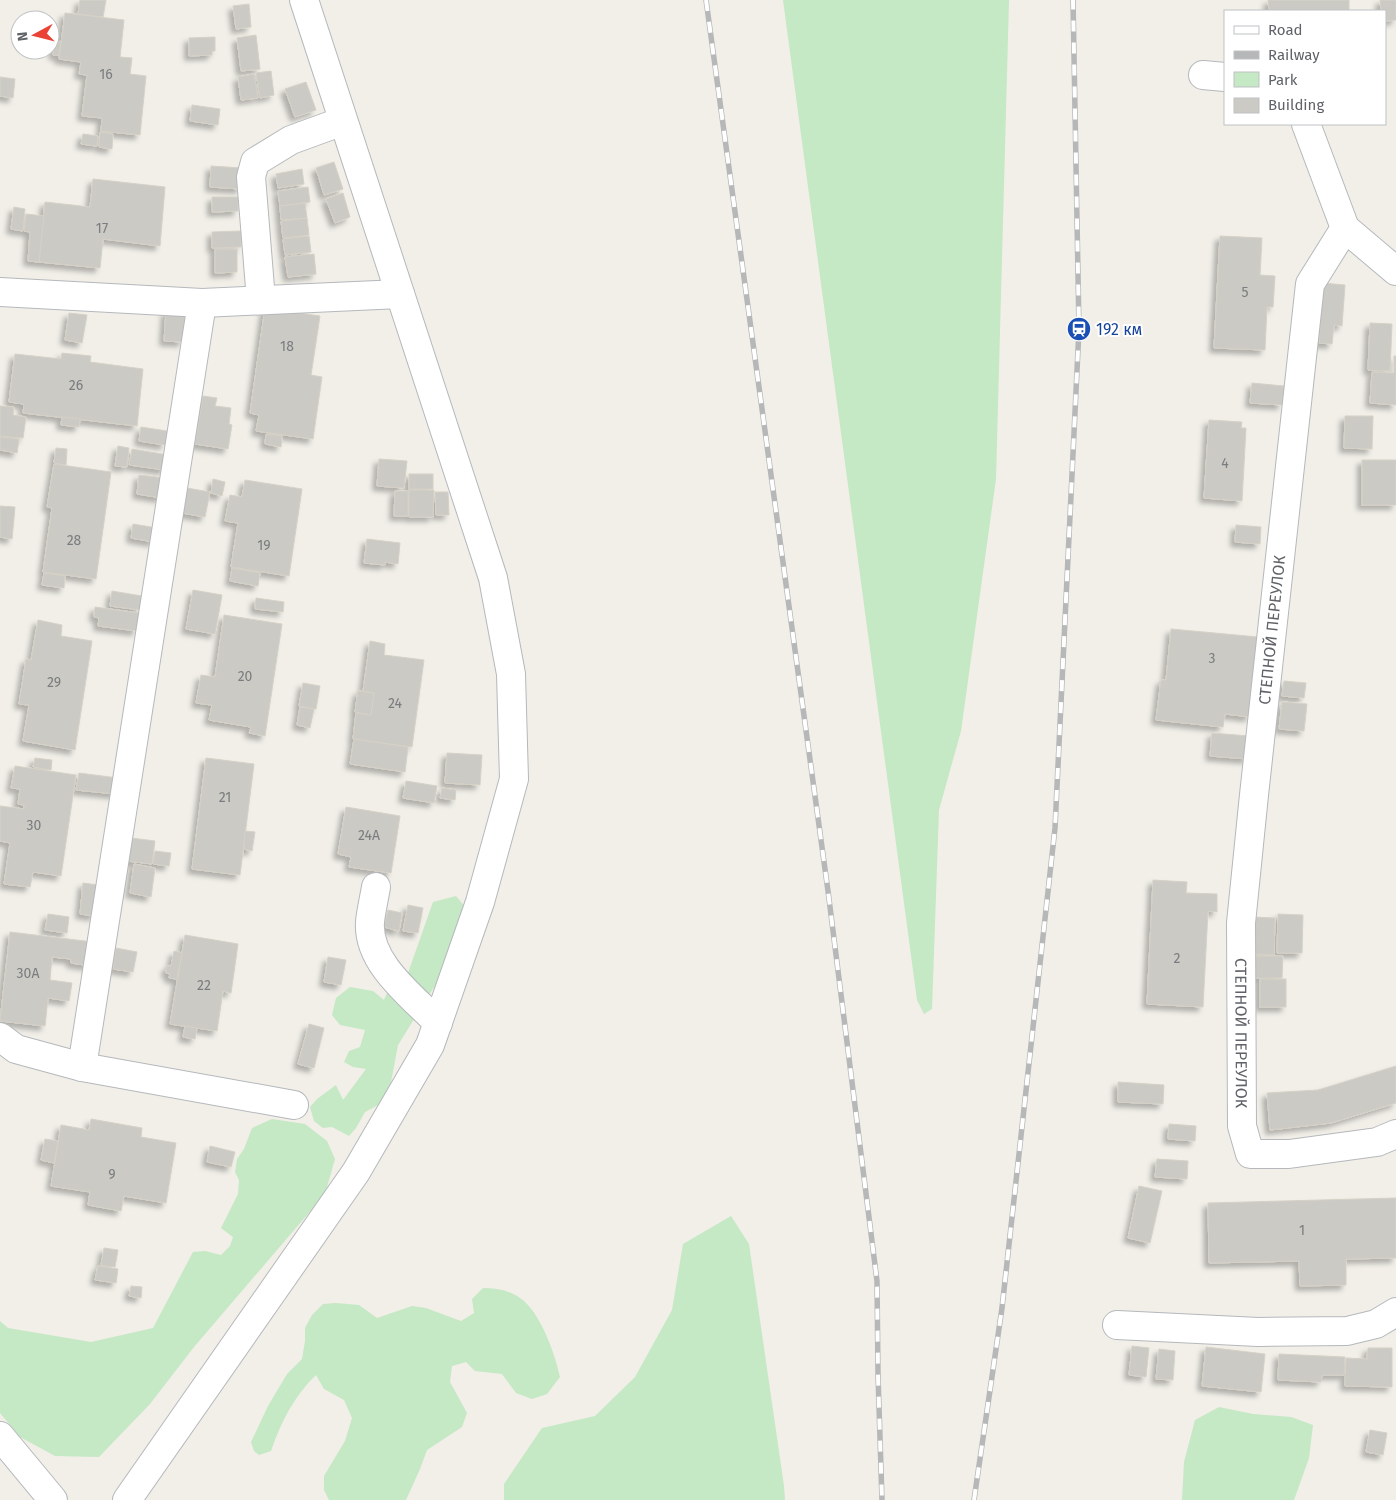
<svg xmlns="http://www.w3.org/2000/svg" width="1396" height="1500" font-family="'Fira Sans',sans-serif">
	<defs>
		<filter id="shadow"><feDropShadow dx="-4.5" dy="4.5" stdDeviation="2.5" flood-color="#0004"/></filter>
	</defs>
	<rect width="100%" height="100%" fill="#f1efe8"/>
	<g fill="#c5e8c5">
		<path d="M783 0H1009L996 479 961 731 939 810 932 1009 924 1014 917 1000Z"/>
		<path d="M456 896 466 908 457 938 436 984 398 1045 391 1082 380 1104 365 1112 356 1128 349 1136 332 1127 323 1128 314 1121 310 1107 317 1099 336 1085 343 1100 366 1069 353 1067 344 1062 349 1051 360 1047 365 1030 340 1025 332 1015 336 998 350 987 373 991 384 1000 390 986 408 973 433 902Z"/>
		<path d="M272 1119 305 1124 327 1141 335 1159 325 1194 194 1347 150 1404 99 1457 55 1456 20 1437 0 1413V1321L8 1328 91 1342 153 1328 193 1252 205 1251 221 1255 230 1246 233 1237 221 1228 238 1194 239 1180 235 1172 237 1159 244 1149 252 1128Z"/>
		<path d="M731 1216 749 1244 784 1486 785 1500H504V1484L542 1428 595 1416 635 1377 672 1310 683 1244Z"/>
		<path d="M483 1288C496 1288 509 1290 520 1298 540 1311 555 1354 560 1377L547 1394 532 1399 516 1393 502 1374 475 1371 466 1362 452 1366 450 1382 467 1413 462 1427 427 1450 420 1469 406 1500H329L324 1490V1476L345 1441 352 1418 344 1400 324 1389 316 1375C294 1396 281 1422 271 1451L259 1455 254 1451 251 1442 268 1406 287 1374 302 1359 305 1341V1328L312 1315 323 1304 336 1303 359 1305 377 1318 412 1306 426 1308 461 1321 474 1313 472 1299Z"/>
		<path d="M1219 1407 1253 1414 1291 1417 1313 1425 1309 1458 1294 1500H1182L1184 1462 1195 1420Z"/>
	</g>
	<g fill="#cccac5" stroke="#d6d1c6" filter="url(#shadow)">
		<path d="M80 0H106L103 17 78 14Z"/>
		<path d="M1268 0H1349V11H1269Z"/>
		<path d="M1380 0H1396V20L1385 21V11H1381Z"/>
		<path d="M249 4 251 27 236 29 233 6Z"/>
		<path d="M65 13 124 20 120 57 132 58 130 74 146 76 140 135 101 131 102 118 82 116 87 75 79 74 81 62 59 59Z"/>
		<path d="M256 35 260 69 241 71 237 38Z"/>
		<path d="M215 37V51H212V55L189 56V38Z"/>
		<path d="M55 41 61 42 59 55H53Z"/>
		<path d="M271 71 274 95 260 98 256 73Z"/>
		<path d="M254 74 258 98 241 100 238 77Z"/>
		<path d="M0 77 15 79 13 98 0 96Z"/>
		<path d="M306 82 316 110 295 117 285 89Z"/>
		<path d="M192 105 220 109 218 125 190 121Z"/>
		<path d="M100 132 113 134 112 149 99 147Z"/>
		<path d="M83 134 98 136 97 146 81 144Z"/>
		<path d="M334 162 343 189 324 195 316 168Z"/>
		<path d="M211 166 242 168 241 189 210 187Z"/>
		<path d="M302 169 304 184 278 188 276 174Z"/>
		<path d="M93 179 165 187 160 246 103 239 100 268 39 262 45 202 90 207Z"/>
		<path d="M308 187 310 202 280 206 278 191Z"/>
		<path d="M343 193 350 217 335 223 326 199Z"/>
		<path d="M212 197H238V211L212 212Z"/>
		<path d="M305 203 307 218 281 220 280 206Z"/>
		<path d="M14 207 25 209 23 231 11 229Z"/>
		<path d="M26 214 44 216 39 262 28 261 30 232 24 231Z"/>
		<path d="M307 218 309 235 283 238 281 221Z"/>
		<path d="M241 231V247L212 248V232Z"/>
		<path d="M309 236 311 252 285 255 283 239Z"/>
		<path d="M1220 236 1262 238 1260 275 1275 276 1273 307H1267L1265 350 1214 348Z"/>
		<path d="M215 249H237V272L215 273Z"/>
		<path d="M314 254 316 274 288 277 285 257Z"/>
		<path d="M1323 283 1345 285 1342 326 1334 325 1332 344 1319 343Z"/>
		<path d="M265 308 320 316 311 375 322 377 313 439 256 431 259 415 250 413Z"/>
		<path d="M166 311 185 312 183 342 164 341Z"/>
		<path d="M69 313 87 315 82 343 65 340Z"/>
		<path d="M1370 323 1392 324 1390 371 1368 370Z"/>
		<path d="M62 353 91 356 90 362 143 369 137 426 23 413 24 404 9 402 15 354 61 359Z"/>
		<path d="M1394 356H1396V405L1370 403 1372 372 1394 373Z"/>
		<path d="M1252 383 1284 386 1282 405 1250 403Z"/>
		<path d="M203 396 217 398 215 406 231 408 229 424 232 425 228 449 195 444Z"/>
		<path d="M0 406 14 407 13 415 26 417 23 438 0 436Z"/>
		<path d="M1345 416H1373L1372 449 1344 448Z"/>
		<path d="M62 417 80 419 79 427 61 425Z"/>
		<path d="M1209 420 1242 422 1241 428H1246L1242 501 1204 498Z"/>
		<path d="M141 427 167 431 165 445 139 441Z"/>
		<path d="M266 434 282 436 281 447 265 444Z"/>
		<path d="M0 437 19 439 17 453 0 450Z"/>
		<path d="M118 446 129 448 127 467 115 466Z"/>
		<path d="M56 448 67 449 66 465 54 463Z"/>
		<path d="M132 449 168 455 165 470 129 465Z"/>
		<path d="M379 459 407 461 404 488 377 486Z"/>
		<rect x="1362" y="460" width="34" height="45"/>
		<path d="M54 464 111 472 96 579 43 572 52 508 47 507Z"/>
		<rect x="409" y="474" width="24" height="15"/>
		<path d="M139 475 165 478 162 498 137 494Z"/>
		<path d="M213 479 225 482 222 496 211 493Z"/>
		<path d="M245 480 302 489 289 576 231 567 238 523 225 521 230 495 242 497Z"/>
		<path d="M187 488 210 492 205 517 182 513Z"/>
		<path d="M409 490H434L433 517H409Z"/>
		<path d="M395 491H408V516H394Z"/>
		<path d="M435 492H448L449 515H436Z"/>
		<path d="M0 506 15 507 12 539 0 537Z"/>
		<path d="M133 524 157 528 154 542 131 538Z"/>
		<path d="M1236 525 1261 527 1260 544 1235 542Z"/>
		<path d="M367 539 400 543 398 564 385 562V565L364 563Z"/>
		<path d="M232 568 260 573 258 586 230 581Z"/>
		<path d="M44 573 65 576 64 588 42 585Z"/>
		<path d="M193 590 222 595 215 634 186 629Z"/>
		<path d="M112 591 142 596 140 610 110 606Z"/>
		<path d="M256 598 284 602 283 612 255 609Z"/>
		<path d="M95 607 139 613 137 631 98 626 99 618 94 617Z"/>
		<path d="M224 615 282 624 265 736 249 733 251 727 209 720 212 705 196 703 201 675 215 677Z"/>
		<path d="M38 620 62 625 61 636 92 641 75 750 23 741 29 705 19 704 26 659 31 660Z"/>
		<path d="M1171 629 1258 637 1250 717 1225 714 1223 727 1156 720 1161 680H1166Z"/>
		<path d="M370 641 385 644 384 655 424 660 412 747 353 739 356 713 371 715 374 693 363 691Z"/>
		<path d="M1284 681 1306 683 1304 698 1282 696Z"/>
		<path d="M303 683 320 686 316 709 299 706Z"/>
		<path d="M358 691 374 693 371 715 355 712Z"/>
		<path d="M1282 702 1307 704 1304 731 1279 729Z"/>
		<path d="M300 707 314 709 310 728 297 725Z"/>
		<path d="M1212 733 1249 736 1248 759 1210 756Z"/>
		<path d="M354 739 408 747 405 772 350 764Z"/>
		<path d="M447 753 482 755 480 785 445 783Z"/>
		<path d="M35 758 52 760 51 770 33 767Z"/>
		<path d="M206 758 254 764 240 875 192 869Z"/>
		<path d="M15 766 76 775 61 876 33 872 30 887 4 884 10 843 0 841V806L24 809V805L18 804 20 789 11 788Z"/>
		<path d="M79 773 118 778 116 794 76 790Z"/>
		<path d="M406 781 437 786 434 803 403 798Z"/>
		<path d="M442 788 456 790 455 800 440 798Z"/>
		<path d="M346 807 400 816 391 873 349 867 351 857 338 854Z"/>
		<path d="M245 831 255 832 252 851 244 849Z"/>
		<path d="M131 838 155 841 152 864 127 861Z"/>
		<path d="M155 851 171 853 169 866 153 864Z"/>
		<path d="M134 864 155 868 151 897 130 893Z"/>
		<path d="M1153 880 1187 882 1186 893 1217 894V912L1208 911 1203 1007 1147 1004Z"/>
		<path d="M83 883 98 885 95 916 80 914Z"/>
		<path d="M408 905 423 908 418 933 403 931Z"/>
		<path d="M388 910 402 913 399 931 384 927Z"/>
		<path d="M48 914 69 917 67 933 45 930Z"/>
		<path d="M1278 914 1303 915 1302 953H1277Z"/>
		<path d="M1254 917 1275 918 1274 955 1253 954Z"/>
		<path d="M10 932 93 942 90 966 71 963V959L52 957 50 980 72 983 69 1001 48 998 45 1026 0 1021Z"/>
		<path d="M185 935 238 944 231 993 223 991 217 1031 170 1024Z"/>
		<path d="M116 948 137 952 133 972 113 969Z"/>
		<path d="M174 951 182 953 177 979 169 978 170 974 166 973 167 966H171Z"/>
		<path d="M1256 956H1283L1282 978H1255Z"/>
		<path d="M328 957 346 960 341 985 324 982Z"/>
		<rect x="1260" y="979" width="26" height="28"/>
		<path d="M309 1024 324 1028 314 1068 298 1064Z"/>
		<path d="M185 1026 197 1028 195 1039 183 1037Z"/>
		<path d="M1396 1066V1103L1331 1123 1270 1130 1267 1093 1318 1090Z"/>
		<path d="M1118 1082 1164 1085 1163 1104 1118 1102Z"/>
		<path d="M91 1119 142 1128 141 1137 176 1143 166 1203 124 1196 121 1211 88 1205 90 1192 51 1186 61 1125 89 1130Z"/>
		<path d="M1169 1124 1196 1126 1195 1141 1168 1139Z"/>
		<path d="M45 1139 58 1141 54 1163 41 1160Z"/>
		<path d="M210 1146 235 1152 231 1167 207 1162Z"/>
		<path d="M1157 1159 1188 1161 1187 1179 1155 1177Z"/>
		<path d="M1139 1186 1162 1191 1150 1243 1128 1238Z"/>
		<path d="M1396 1198V1258L1346 1259V1285L1300 1286 1299 1261 1209 1263 1208 1203Z"/>
		<path d="M104 1248 118 1250 115 1267 101 1265Z"/>
		<path d="M98 1266 118 1269 116 1283 95 1280Z"/>
		<path d="M131 1286 142 1287 141 1298 129 1296Z"/>
		<path d="M1132 1346 1149 1348 1146 1377 1129 1375Z"/>
		<path d="M1206 1347 1265 1354 1261 1392 1202 1386Z"/>
		<path d="M1368 1348H1392V1387L1345 1386 1346 1358 1367 1359Z"/>
		<path d="M1159 1349 1175 1351 1173 1380 1156 1379Z"/>
		<path d="M1279 1354 1345 1357 1344 1375H1322L1321 1382 1278 1380Z"/>
		<path d="M1370 1430 1387 1433 1383 1455 1366 1452Z"/>
	</g>
	<g fill="none" stroke-linecap="round" stroke-linejoin="round">
		<g stroke="#b5b8bc" stroke-width="30">
			<g id="minor">
				<path d="M1203 75 1225 77"/>
				<path id="s1" d="M1306 124 1345 228 1310 284 1254 795 1241 923 1242 1126 1250 1154H1289L1377 1142 1396 1134"/>
				<path d="M1345 228 1396 271"/>
				<path d="M0 292 202 303 400 294"/>
				<path d="M261 300 251 177 255 162 291 140 343 121"/>
				<path d="M376 887C374 899 371 911 370 922 367 963 412 996 438 1023"/>
				<path d="M0 1037 16 1049 82 1067 294 1105"/>
				<path d="M82 1067 202 303"/>
				<path d="M1117 1325 1258 1332 1347 1331 1376 1324 1396 1312"/>
				<path d="M0 1436 53 1500"/>
				<path d="M127 1500 356 1172 430 1045 480 902 514 779 511 674 493 578 304 0"/>
			</g>
		</g>
		<use href="#minor" stroke="#fff" stroke-width="28"/>
		<g stroke="#b6b7b8" stroke-width="5.5">
			<g id="rail">
				<path d="M706 0 828 891 877 1281 878 1375 882 1500"/>
				<path d="M974 1500 1002 1308 1055 828 1079 329 1073 0"/>
			</g>
		</g>
		<use href="#rail" stroke="#fff" stroke-width="4" stroke-dasharray="11" stroke-linecap="butt"/>
	</g>
	<defs>
		<g id="station-disc" transform="scale(1.25)"><circle r="9.5" fill="#1a4fb4" stroke="#fff"/><path d="M-3-6H3Q5-6 5-4V2Q5 4 3 4L4.5 6H3L1.5 4h-3L-3 6H-4.5L-3 4Q-5 4-5 2V-4Q-5-6-3-6ZM-3.5-4v3h7v-3ZM-3.5 1v1.5H-2V1ZM2 1v1.5H3.5V1Z" fill="#fff"/></g>
	</defs>
	<g fill-rule="evenodd">
		<use href="#station-disc" x="1079" y="329"/>
	</g>
	<g text-anchor="middle" dominant-baseline="central" stroke-width="4" stroke-linejoin="round" paint-order="stroke">
		<g font-size="14" fill="#7a7d7f">
			<text x="106" y="74">16</text>
			<text x="102" y="228">17</text>
			<text x="1245" y="292">5</text>
			<text x="287" y="346">18</text>
			<text x="76" y="385">26</text>
			<text x="1225" y="463">4</text>
			<text x="74" y="540">28</text>
			<text x="264" y="545">19</text>
			<text x="1212" y="658">3</text>
			<text x="245" y="676">20</text>
			<text x="54" y="682">29</text>
			<text x="395" y="703">24</text>
			<text x="225" y="797">21</text>
			<text x="34" y="825">30</text>
			<text x="369" y="835">24А</text>
			<text x="1177" y="958">2</text>
			<text x="28" y="973">30А</text>
			<text x="204" y="985">22</text>
			<text x="112" y="1174">9</text>
			<text x="1302" y="1230">1</text>
		</g>
		<g font-size="16" fill="#164399" stroke="#fff" text-anchor="start">
			<text x="1096" y="329">192 км</text>
		</g>
		<g font-size="16" fill="#5f6368" stroke="#fff">
			<text transform="translate(1272 630) rotate(-84)">СТЕПНОЙ ПЕРЕУЛОК</text>
			<text stroke="none"><textPath href="#s1" startOffset="930">СТЕПНОЙ ПЕРЕУЛОК</textPath></text>
		</g>
	</g>
	<rect x="1224" y="10" width="162" height="115" fill="#ffffff" stroke="#bfc1c3"/>
	<rect x="1234" y="26" width="25" height="8" fill="#ffffff" stroke="#bfc1c3"/>
	<text x="1268" y="35" font-size="15" fill="#5f6368">Road</text>
	<rect x="1234" y="51" width="25" height="8" fill="#b6b7b8" stroke="#bfc1c3"/>
	<text x="1268" y="60" font-size="15" fill="#5f6368">Railway</text>
	<rect x="1234" y="72" width="25" height="15" fill="#c5e8c5" stroke="#bfc1c3"/>
	<text x="1268" y="85" font-size="15" fill="#5f6368">Park</text>
	<rect x="1234" y="98" width="25" height="15" fill="#cccac5" stroke="#bfc1c3"/>
	<text x="1268" y="110" font-size="15" fill="#5f6368">Building</text>
	<g transform="translate(35 35) rotate(263)"><circle r="24" fill="#ffffff" stroke="#bfc1c3"/>
	<path d="M0-4L9 19L0 12L-9 19Z" fill="#ea4335"/>
	<text y="-8" font-size="14" font-weight="bold" text-anchor="middle" fill="#5f6368">N</text>
	</g>
</svg>
